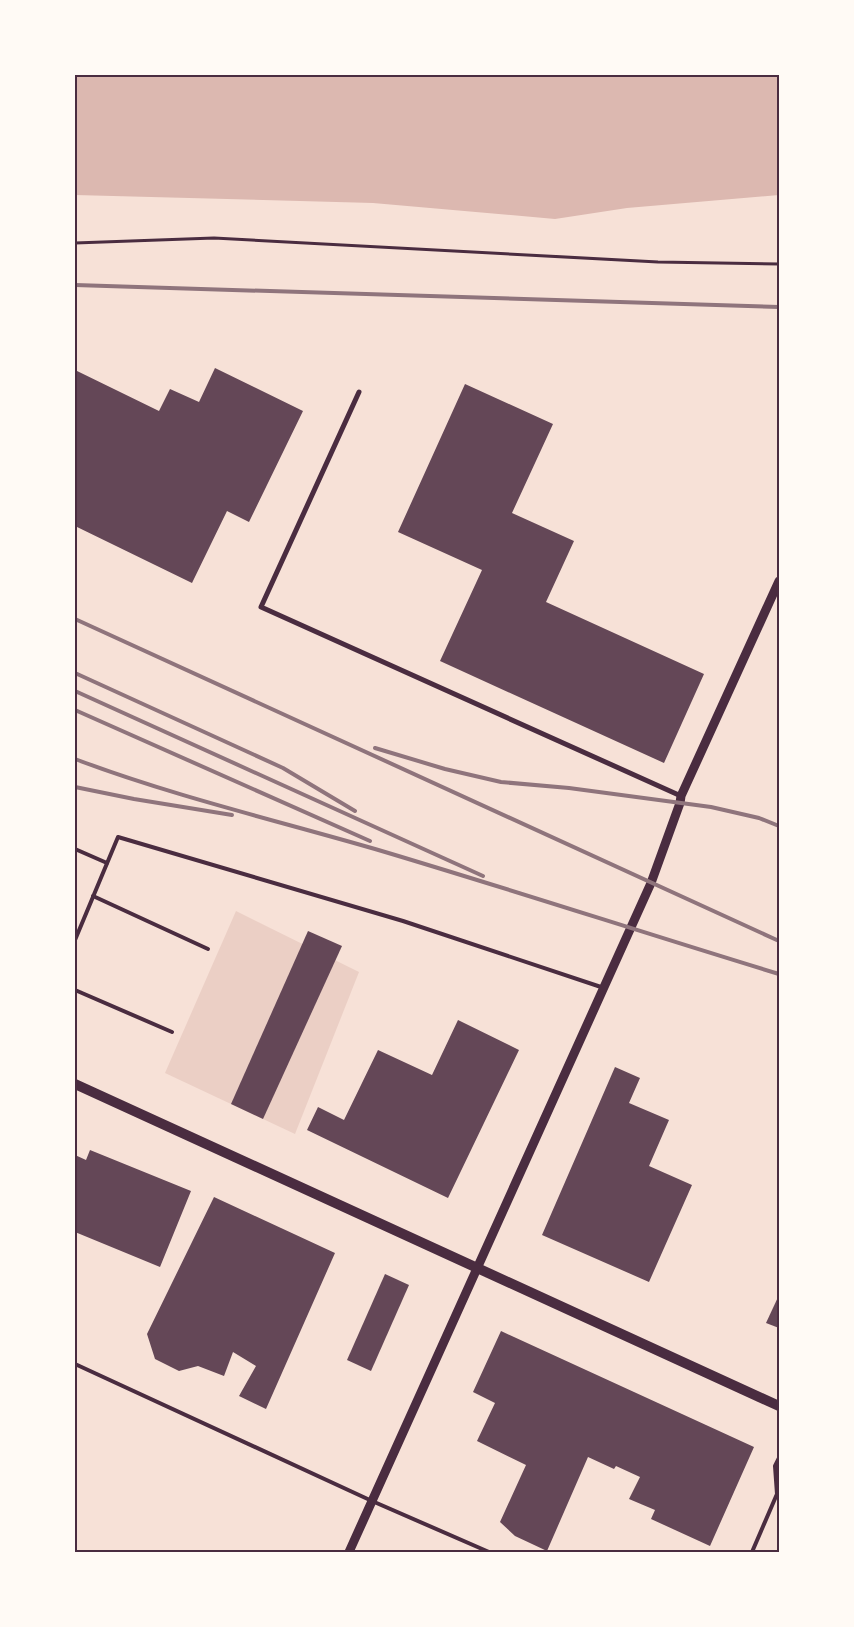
<svg xmlns="http://www.w3.org/2000/svg" width="854" height="1627" font-family="'Space Grotesk',sans-serif">
	<rect width="100%" height="100%" fill="#f7e1d7"/>
	<path fill="#ebcfc5" d="M236 911 359 972 295 1134 165 1073Z"/>
	<path fill="#dcb8b0" d="M75 75H779V195L627 208 555 219 373 203 75 195Z"/>
	<g fill="#644757">
		<path d="M215 368 303 411 249 522 227 511 192 583 75 526V370L159 411 170 389 199 402Z"/>
		<path d="M465 384 553 424 512 513 574 541 546 602 704 674 664 763 440 661 482 570 398 532Z"/>
		<path d="M308 931 342 946 263 1119 231 1104Z"/>
		<path d="M458 1020 519 1050 448 1198 307 1130 318 1107 344 1120 378 1050 432 1075Z"/>
		<path d="M615 1067 640 1078 629 1103 669 1120 649 1166 692 1185 649 1282 542 1235Z"/>
		<path d="M90 1150 191 1191 160 1267 75 1232V1155L86 1160Z"/>
		<path d="M214 1197 335 1253 266 1409 239 1396 256 1366 233 1352 224 1376 198 1366 179 1371 155 1359 147 1334Z"/>
		<path d="M385 1274 409 1285 371 1371 347 1360Z"/>
		<path d="M779 1295V1328L766 1323Z"/>
		<path d="M501 1331 754 1447 710 1546 651 1519 655 1510 629 1499 640 1477 616 1466 614 1469 588 1457 547 1551 515 1536 500 1522 526 1465 477 1441 495 1403 473 1392Z"/>
	</g>
	<g fill="none" stroke-linecap="round" stroke-linejoin="round">
		<path stroke="#4a2c40" stroke-width="3" d="M75 243 214 238 658 262 779 264"/>
		<g stroke="#4a2c40" stroke-width="4">
			<path d="M75 849 107 863"/>
			<path d="M93 896 208 949"/>
			<path d="M75 940 118 837 403 921 604 988"/>
			<path d="M75 990 172 1032"/>
			<path d="M75 1364 372 1501 489 1552"/>
			<path d="M752 1552 777 1494 775 1466 779 1458"/>
		</g>
		<path stroke="#4a2c40" stroke-width="5" d="M359 392 261 607 681 796"/>
		<path stroke="#4a2c40" stroke-width="9" d="M349 1552 651 883 680 803 681 796 779 581"/>
		<path stroke="#4a2c40" stroke-width="10" d="M75 1084 779 1406"/>
		<g stroke="#8f747c" stroke-width="4">
			<path d="M75 285 779 307"/>
			<path d="M75 619 779 941"/>
			<path d="M75 673 283 768 355 811"/>
			<path d="M75 691 483 876"/>
			<path d="M75 710 370 841"/>
			<path d="M375 748 445 769 501 782 569 788 711 807 759 818 779 826"/>
			<path d="M75 759C173 796 275 820 375 849 510 889 644 933 779 974"/>
			<path d="M75 787 134 799 232 815"/>
		</g>
	</g>
	<rect width="854" height="1627" fill="none" stroke="#fffaf5" stroke-width="152"/>
	<rect x="76" y="76" width="702" height="1475" fill="none" stroke="#4a2c40" stroke-width="2"/>
</svg>
